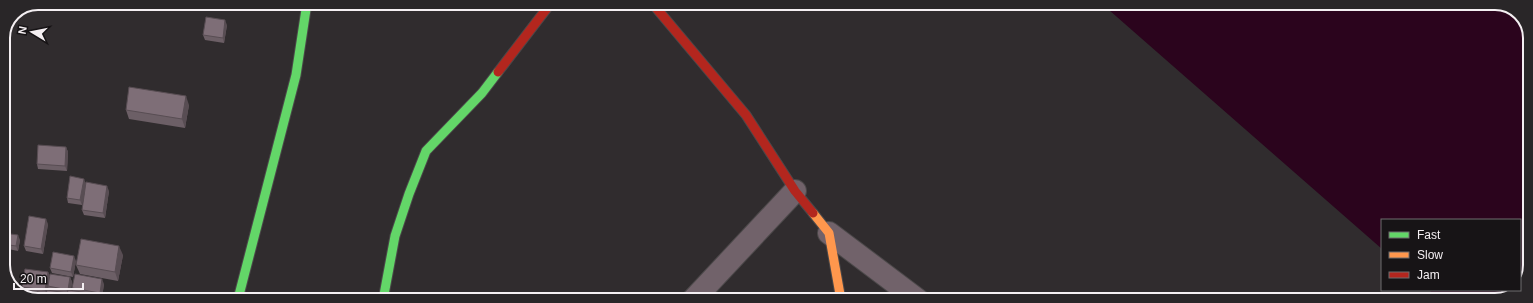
<svg xmlns="http://www.w3.org/2000/svg" width="1533" height="303" font-family="Arial,sans-serif">
	<rect width="100%" height="100%" fill="#302c2e"/>
	<g fill="#2b041d">
		<path d="M1101 3 1501 4 1520 14 1530 34 1529 271 1520 288V220H1382V249Z"/>
		<path d="M1429 290H1519L1495 300H1441Z"/>
	</g>
	<g fill="none" stroke-linecap="round" stroke-linejoin="round">
		<g stroke="#4b4849" stroke-width="24">
			<g id="street">
				<path d="M829 233 918 300"/>
				<path d="M693 300 795 191"/>
			</g>
		</g>
		<g stroke="#4b4849" stroke-width="11">
			<g id="fast">
				<path d="M238 299 296 75 307 3"/>
				<path d="M383 300 395 236 409 194 426 151 482 93 498 72"/>
			</g>
		</g>
		<g stroke="#4b4849" stroke-width="11">
			<path id="slow" d="M813 213 829 233 841 300"/>
		</g>
		<g stroke="#4b4849" stroke-width="11">
			<g id="jam">
				<path d="M652 3 746 115 795 191 813 213"/>
				<path d="M498 72 551 3"/>
			</g>
		</g>
		<use href="#street" stroke="#71626a" stroke-width="22"/>
		<use href="#fast" stroke="#63d668" stroke-width="9"/>
		<use href="#slow" stroke="#ff974d" stroke-width="9"/>
		<use href="#jam" stroke="#b3261e" stroke-width="9"/>
	</g>
	<g fill="#6c5f66">
		<path d="M95 3H109V5Z"/>
		<path d="M149 3H178L177 8Z"/>
		<path d="M227 25 224 43 205 40 203 35Z"/>
		<path d="M189 105 185 128 129 119 126 110Z"/>
		<path d="M66 147 68 152 67 171 38 169 37 164Z"/>
		<path d="M86 184 82 205 68 203 67 198Z"/>
		<path d="M109 191 105 218 84 215 82 210Z"/>
		<path d="M48 224 43 254 26 251 24 246Z"/>
		<path d="M3 233 20 240 18 251 3 248Z"/>
		<path d="M123 255 118 281 80 274 76 265Z"/>
		<path d="M76 261 73 277 52 273 50 268Z"/>
		<path d="M48 272 50 277H70L72 282 71 290 73 291 72 288 104 284 102 297H98L90 296 43 295 44 298V299H32L23 289 22 287Z"/>
	</g>
	<g fill="#584d53">
		<path d="M176 3H178L177 8Z"/>
		<path d="M225 20 227 25 224 43 223 38Z"/>
		<path d="M186 96 189 105 185 128 182 119Z"/>
		<path d="M66 147 68 152 67 171 65 166Z"/>
		<path d="M84 179 86 184 82 205 80 200Z"/>
		<path d="M107 186 109 191 105 218 103 213Z"/>
		<path d="M46 219 48 224 43 254 41 249Z"/>
		<path d="M18 235 20 240 18 251 16 246Z"/>
		<path d="M119 246 123 255 118 281 115 272Z"/>
		<path d="M74 256 76 261 73 277 71 272Z"/>
		<path d="M48 272 50 278 47 295 45 290Z"/>
		<path d="M70 277 72 282 70 295 68 290Z"/>
		<path d="M102 279 104 284 102 298 100 293Z"/>
		<path d="M42 293 44 298V299H41Z"/>
		<path d="M89 293 92 299H88Z"/>
	</g>
	<g fill="#7e6e77" stroke="#584d53">
		<path d="M206 17 225 20 223 38 203 35Z"/>
		<path d="M129 87 186 96 182 119 126 110Z"/>
		<path d="M38 145 66 147 65 166 37 164Z"/>
		<path d="M70 176 84 179 80 200 67 198Z"/>
		<path d="M86 182 107 186 103 213 82 210Z"/>
		<path d="M29 216 46 219 41 249 24 246Z"/>
		<path d="M3 233 18 235 16 246 3 244Z"/>
		<path d="M81 239 119 246 115 272 76 265Z"/>
		<path d="M53 252 74 256 71 272 50 268Z"/>
		<path d="M25 269 48 272 45 290 22 287Z"/>
		<path d="M50 274 70 277 68 290 48 286Z"/>
		<path d="M75 274 102 279 100 293 72 288Z"/>
		<path d="M23 289 42 293 41 299H32L22 294Z"/>
		<path d="M47 290 67 293 66 299H45Z"/>
		<path d="M68 290 89 293 88 299H66Z"/>
		<path d="M98 297 114 299H97Z"/>
	</g>
	<path d="M0 0H1533V303H0ZM38 10H1495A28 28 0 0 1 1523 38V265A28 28 0 0 1 1495 293H38A28 28 0 0 1 10 265V38A28 28 0 0 1 38 10Z" fill="#292628" fill-rule="evenodd"/>
	<path fill="none" stroke="#f4eff2" stroke-width="2" d="M38 10H1495A28 28 0 0 1 1523 38V265A28 28 0 0 1 1495 293H38A28 28 0 0 1 10 265V38A28 28 0 0 1 38 10Z"/>
	<rect x="1381" y="219" width="140" height="72" fill="#171416" stroke="#6f6c6e"/>
	<rect x="1389" y="232" width="20" height="6" fill="#63d668" stroke="#6f6c6e"/>
	<text x="1417" y="239" font-size="12" fill="#f4eff2">Fast</text>
	<rect x="1389" y="252" width="20" height="6" fill="#ff974d" stroke="#6f6c6e"/>
	<text x="1417" y="259" font-size="12" fill="#f4eff2">Slow</text>
	<rect x="1389" y="272" width="20" height="6" fill="#b3261e" stroke="#6f6c6e"/>
	<text x="1417" y="279" font-size="12" fill="#f4eff2">Jam</text>
	<g transform="translate(32 32) rotate(280)" stroke="#171416" stroke-width="3" paint-order="stroke">
	<path d="M0-3L7 15L0 10L-7 15Z" fill="#f4eff2"/>
	<text y="-6" font-size="11" font-weight="bold" text-anchor="middle" fill="#f4eff2">N</text>
	</g>
	<path d="M14 283v6h69v-6" fill="none" stroke="#f4eff2" stroke-width="2"/>
	<text x="20" y="283" font-size="12" fill="#f4eff2" stroke="#171416" stroke-width="3" paint-order="stroke">20 m</text>
</svg>
